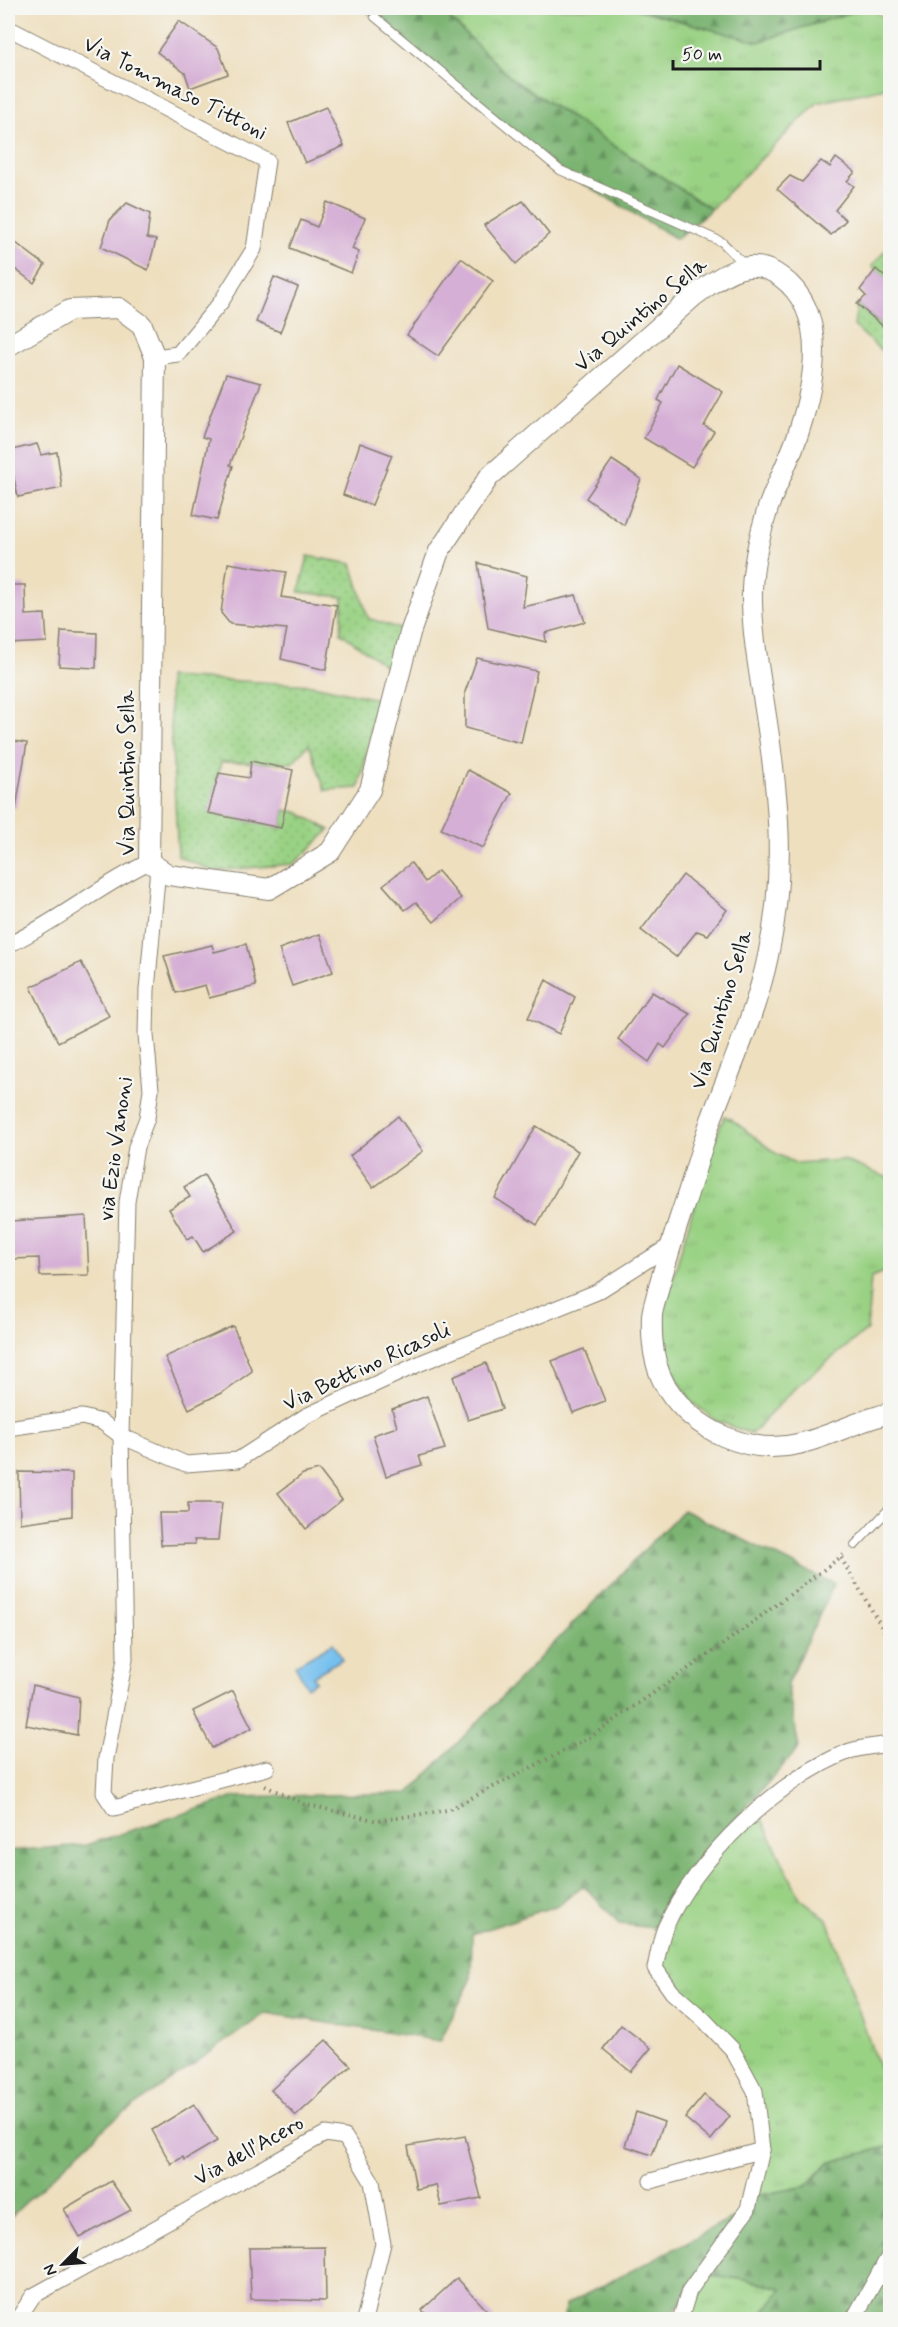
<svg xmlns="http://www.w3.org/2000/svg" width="898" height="2327" font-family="Mynerve,sans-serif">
	<defs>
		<pattern id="grass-tufts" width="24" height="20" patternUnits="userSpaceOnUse" patternTransform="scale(1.5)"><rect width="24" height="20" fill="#9ad284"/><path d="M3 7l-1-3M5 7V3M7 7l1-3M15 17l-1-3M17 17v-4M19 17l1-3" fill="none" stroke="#84b471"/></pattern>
		<pattern id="forest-firs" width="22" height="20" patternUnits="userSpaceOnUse" patternTransform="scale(1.5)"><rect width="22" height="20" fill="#7bb472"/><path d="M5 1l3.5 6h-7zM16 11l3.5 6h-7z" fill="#64925d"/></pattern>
		<pattern id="park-dots" width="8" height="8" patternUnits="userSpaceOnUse" patternTransform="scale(1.5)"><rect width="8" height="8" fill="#9ad284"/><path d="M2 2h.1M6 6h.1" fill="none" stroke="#84b471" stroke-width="1.8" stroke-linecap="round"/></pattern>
	</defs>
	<rect width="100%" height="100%" fill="#f6f6f2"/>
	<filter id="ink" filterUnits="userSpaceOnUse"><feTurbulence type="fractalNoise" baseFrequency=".0167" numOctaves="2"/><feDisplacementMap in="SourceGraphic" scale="12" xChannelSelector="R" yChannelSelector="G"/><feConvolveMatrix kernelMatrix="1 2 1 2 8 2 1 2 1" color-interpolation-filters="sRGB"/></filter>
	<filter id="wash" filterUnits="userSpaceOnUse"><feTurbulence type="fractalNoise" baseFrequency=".008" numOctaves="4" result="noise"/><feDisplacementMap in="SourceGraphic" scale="24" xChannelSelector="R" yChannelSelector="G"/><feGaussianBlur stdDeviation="1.35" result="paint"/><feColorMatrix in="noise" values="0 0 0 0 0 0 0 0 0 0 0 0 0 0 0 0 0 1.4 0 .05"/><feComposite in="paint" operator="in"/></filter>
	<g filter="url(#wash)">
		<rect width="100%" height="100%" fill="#eedfbf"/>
		<g fill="url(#grass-tufts)" stroke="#5b7750" stroke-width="1.5">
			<path d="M439 8H633L758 42 864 8H870L890 22V87L817 103 711 209 512 79Z"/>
			<path d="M724 1116 731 1119 777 1154 795 1163 843 1160 888 1178 890 1176V1270L871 1277 867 1330 798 1385 751 1434 715 1420 690 1400 669 1364 663 1312 704 1171Z"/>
			<path d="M757 1809 800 1898 827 1919 890 2101V2146L828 2163 807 2186 751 2197 762 2150 755 2091 732 2049 655 1968 693 1878Z"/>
			<path d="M702 2274 747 2280 783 2288 758 2319 680 2320Z"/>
		</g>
		<g fill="url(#forest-firs)" stroke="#4c6847" stroke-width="1.5">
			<path d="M362 8H439L512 79 711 209 677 239 560 170Z"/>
			<path d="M633 8H864L758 42Z"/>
			<path d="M683 1510 834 1584 787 1684 799 1748 676 1885 654 1928 620 1924 584 1886 558 1905 472 1934 471 1980 440 2041 266 2013 110 2123 8 2219V1851L86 1845 235 1797 409 1793Z"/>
			<path d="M890 2146V2319H758L782 2288 747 2280 702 2274 668 2319 564 2320 565 2305 743 2213 751 2197 807 2186 828 2163Z"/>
		</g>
		<g fill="url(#park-dots)" stroke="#5b7750" stroke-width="1.5">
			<path d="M890 245V282L872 266Z"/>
			<path d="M857 304 890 333V355L884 353 854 326Z"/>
			<path d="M308 556 352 564 368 618 403 630 391 670 341 633 343 597 299 592Z"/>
			<path d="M168 677 313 685 378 699 359 788 325 790 309 744 292 763 221 762 209 813 281 828 285 810 297 812 330 830 294 864 212 871 178 856Z"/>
		</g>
		<path fill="#75bfee" stroke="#486e85" stroke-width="1.5" d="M333 1643 342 1659 313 1676 316 1681 307 1687 295 1665Z"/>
		<g id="blocks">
			<g fill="#d5afd5">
				<path d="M179 21 218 48 228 74 190 88 185 73 157 52Z"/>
				<path d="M326 107 344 146 305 163 288 123Z"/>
				<path d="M836 158 855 172 847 181 854 186 835 210 846 220 831 235 777 189 790 176 802 182 821 161 830 167Z"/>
				<path d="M523 201 549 234 516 264 484 225Z"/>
				<path d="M327 202 365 218 352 249 359 252 351 273 290 248 301 220 317 227Z"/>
				<path d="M127 203 150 214 147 238 156 240 148 270 101 247 110 220Z"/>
				<path d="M8 237 45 265 34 283 8 264Z"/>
				<path d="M461 258 493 281 438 356 407 335Z"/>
				<path d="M876 269 891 282V333L857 304 866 296 860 290Z"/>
				<path d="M274 277 298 287 280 332 256 322Z"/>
				<path d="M677 364 723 392 704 426 714 431 692 467 644 438 663 403 658 400Z"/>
				<path d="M226 374 261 383 230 465 233 466 217 520 193 515 209 439 202 437Z"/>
				<path d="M360 443 392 455 372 505 343 495Z"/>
				<path d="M37 444 41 455 57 452 62 488 18 497 8 451Z"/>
				<path d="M612 460 641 479 624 525 586 498Z"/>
				<path d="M228 563 286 572 281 597 337 605 326 670 281 659 287 629 230 624 221 613Z"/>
				<path d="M478 563 527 576 523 607 576 595 585 622 545 633 546 642 488 628Z"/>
				<path d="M8 585H25L26 615 45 614 47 642 8 644Z"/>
				<path d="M61 631 97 633 96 668 59 666Z"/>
				<path d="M477 658 537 671 521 743 465 728V692Z"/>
				<path d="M8 740 27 743 16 808 8 807Z"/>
				<path d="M251 761 293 770 281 828 208 813 219 773 249 778Z"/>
				<path d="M468 770 512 793 483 848 441 829Z"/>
				<path d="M411 863 425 882 438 871 461 898 434 922 416 902 405 910 383 885Z"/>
				<path d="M683 875 727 910 708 935 697 931 676 957 641 930Z"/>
				<path d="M320 934 333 972 292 986 279 949Z"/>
				<path d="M246 944 256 986 209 998 205 985 176 993 164 956 212 945 214 952Z"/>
				<path d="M81 962 109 1016 58 1042 31 987Z"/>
				<path d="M546 980 575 997 559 1034 528 1018Z"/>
				<path d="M652 992 690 1014 665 1048 660 1044 649 1062 618 1039Z"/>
				<path d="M398 1116 423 1151 373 1188 350 1156Z"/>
				<path d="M536 1126 578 1151 537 1225 495 1198Z"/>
				<path d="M204 1175 237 1231 203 1252 193 1236 187 1239 169 1209 190 1197 184 1187Z"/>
				<path d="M86 1216 89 1275 40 1276 39 1258 11 1259V1221Z"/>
				<path d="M233 1326 252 1371 223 1392 189 1409 165 1357Z"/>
				<path d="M584 1349 605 1401 573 1413 552 1361Z"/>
				<path d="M486 1363 502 1409 468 1420 453 1377Z"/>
				<path d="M427 1396 445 1449 419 1456 422 1465 386 1476 373 1435 397 1427 392 1409Z"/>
				<path d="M319 1470 342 1500 306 1529 278 1493 303 1474Z"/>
				<path d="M19 1472 72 1473V1516L20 1523Z"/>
				<path d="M188 1503H222L218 1540H194L195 1544 161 1545 159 1513H188Z"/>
				<path d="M33 1685 79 1697 77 1735 26 1725Z"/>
				<path d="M233 1691 252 1728 212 1748 193 1711Z"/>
				<path d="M621 2025 651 2048 631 2072 603 2049Z"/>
				<path d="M326 2040 351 2066 296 2116 271 2090Z"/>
				<path d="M704 2095 730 2116 711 2140 685 2118Z"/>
				<path d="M194 2104 217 2141 185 2160 183 2157 171 2164 152 2130Z"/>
				<path d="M636 2112 664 2122 652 2155 625 2146Z"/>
				<path d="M465 2136 481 2198 441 2206 436 2185 416 2189 408 2146Z"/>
				<path d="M111 2181 131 2210 80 2237 64 2209Z"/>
				<path d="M325 2247 326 2301 251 2299 249 2248Z"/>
				<path d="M457 2278 495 2319H430L422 2310Z"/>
			</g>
		</g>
	</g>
	<g filter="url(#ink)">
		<use href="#blocks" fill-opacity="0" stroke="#857e6e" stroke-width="1.5"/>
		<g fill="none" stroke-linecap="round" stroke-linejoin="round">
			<g stroke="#857e6e" stroke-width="10">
				<g id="service">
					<path d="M375 17 560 170 722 242 746 266"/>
					<path d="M855 1545 890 1508"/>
				</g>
			</g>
			<g stroke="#857e6e" stroke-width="17">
				<g id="minor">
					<path d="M8 28 267 161 254 249 221 302 178 354 155 357"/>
					<path d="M158 868 147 990 146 1035 151 1090 147 1118 136 1147 127 1202 121 1436 125 1659 106 1758 104 1793 114 1808 267 1768"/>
					<path d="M8 945C57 922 99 886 149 862"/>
					<path d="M8 1428 82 1417 102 1422 121 1436 186 1464 238 1460 306 1416 423 1362 597 1292 671 1245"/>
					<path d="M651 2181 762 2150"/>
					<path d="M17 2320 33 2296 325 2134 345 2137 372 2182 383 2244 364 2320"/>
					<path d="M680 2320 689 2291 748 2209 762 2150 755 2091 732 2049 704 2020 672 1992 655 1968C658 1955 660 1940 665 1928 695 1859 779 1778 850 1751 862 1747 878 1746 890 1744"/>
					<path d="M853 2320 890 2254"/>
				</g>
			</g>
			<g stroke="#857e6e" stroke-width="22">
				<path id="tertiary" d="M8 346 70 310 119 308 142 325 155 357 149 862 169 875 269 889 330 852 370 790 410 633 439 551 489 477 694 296C721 276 749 253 781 277 829 312 815 382 799 431 791 457 777 482 768 508 760 534 753 561 752 589 751 631 760 675 766 716 779 800 786 873 768 956 756 1013 731 1066 711 1120 700 1151 692 1183 681 1214 673 1238 666 1262 659 1286 657 1296 653 1306 652 1315 651 1339 654 1368 667 1388 694 1430 748 1456 798 1444 829 1437 859 1420 890 1413"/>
			</g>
			<g stroke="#857e6e" stroke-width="4" stroke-dasharray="1.5 4.5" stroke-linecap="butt">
				<path d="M841 1558 890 1641"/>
				<path d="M265 1786 304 1804 378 1821 448 1810 589 1738 722 1645 846 1553"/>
			</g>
			<use href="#service" stroke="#fff" stroke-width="8"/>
			<use href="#minor" stroke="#fff" stroke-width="15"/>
			<use href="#tertiary" stroke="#fff" stroke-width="20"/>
		</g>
	</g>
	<g text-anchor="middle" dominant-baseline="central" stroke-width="4.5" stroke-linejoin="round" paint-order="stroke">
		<g font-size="22" fill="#1c1c1c" stroke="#f6f6f2">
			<text transform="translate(175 89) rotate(27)">Via Tommaso Tittoni</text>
			<text transform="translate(641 315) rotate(-40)">Via Quintino Sella</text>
			<text transform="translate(128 773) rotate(-90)">Via Quintino Sella</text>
			<text transform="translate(722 1010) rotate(-73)">Via Quintino Sella</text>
			<text transform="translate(116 1149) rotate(-82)">via Ezio Vanoni</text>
			<text transform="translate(367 1367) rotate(-25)">Via Bettino Ricasoli</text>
			<text transform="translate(249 2151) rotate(-29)">Via dell'Acero</text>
		</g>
	</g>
	<rect width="898" height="2327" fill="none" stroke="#f6f6f2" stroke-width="30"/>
	<g transform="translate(63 2264) rotate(245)" stroke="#f6f6f2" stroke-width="4.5" paint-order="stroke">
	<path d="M0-4.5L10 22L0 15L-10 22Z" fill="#1c1c1c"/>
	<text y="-9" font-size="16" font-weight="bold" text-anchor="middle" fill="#1c1c1c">N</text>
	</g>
	<path d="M673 60v9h147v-9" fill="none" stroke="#1c1c1c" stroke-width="3"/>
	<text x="682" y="60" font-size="18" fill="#1c1c1c" stroke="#f6f6f2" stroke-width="4.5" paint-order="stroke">50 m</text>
</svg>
